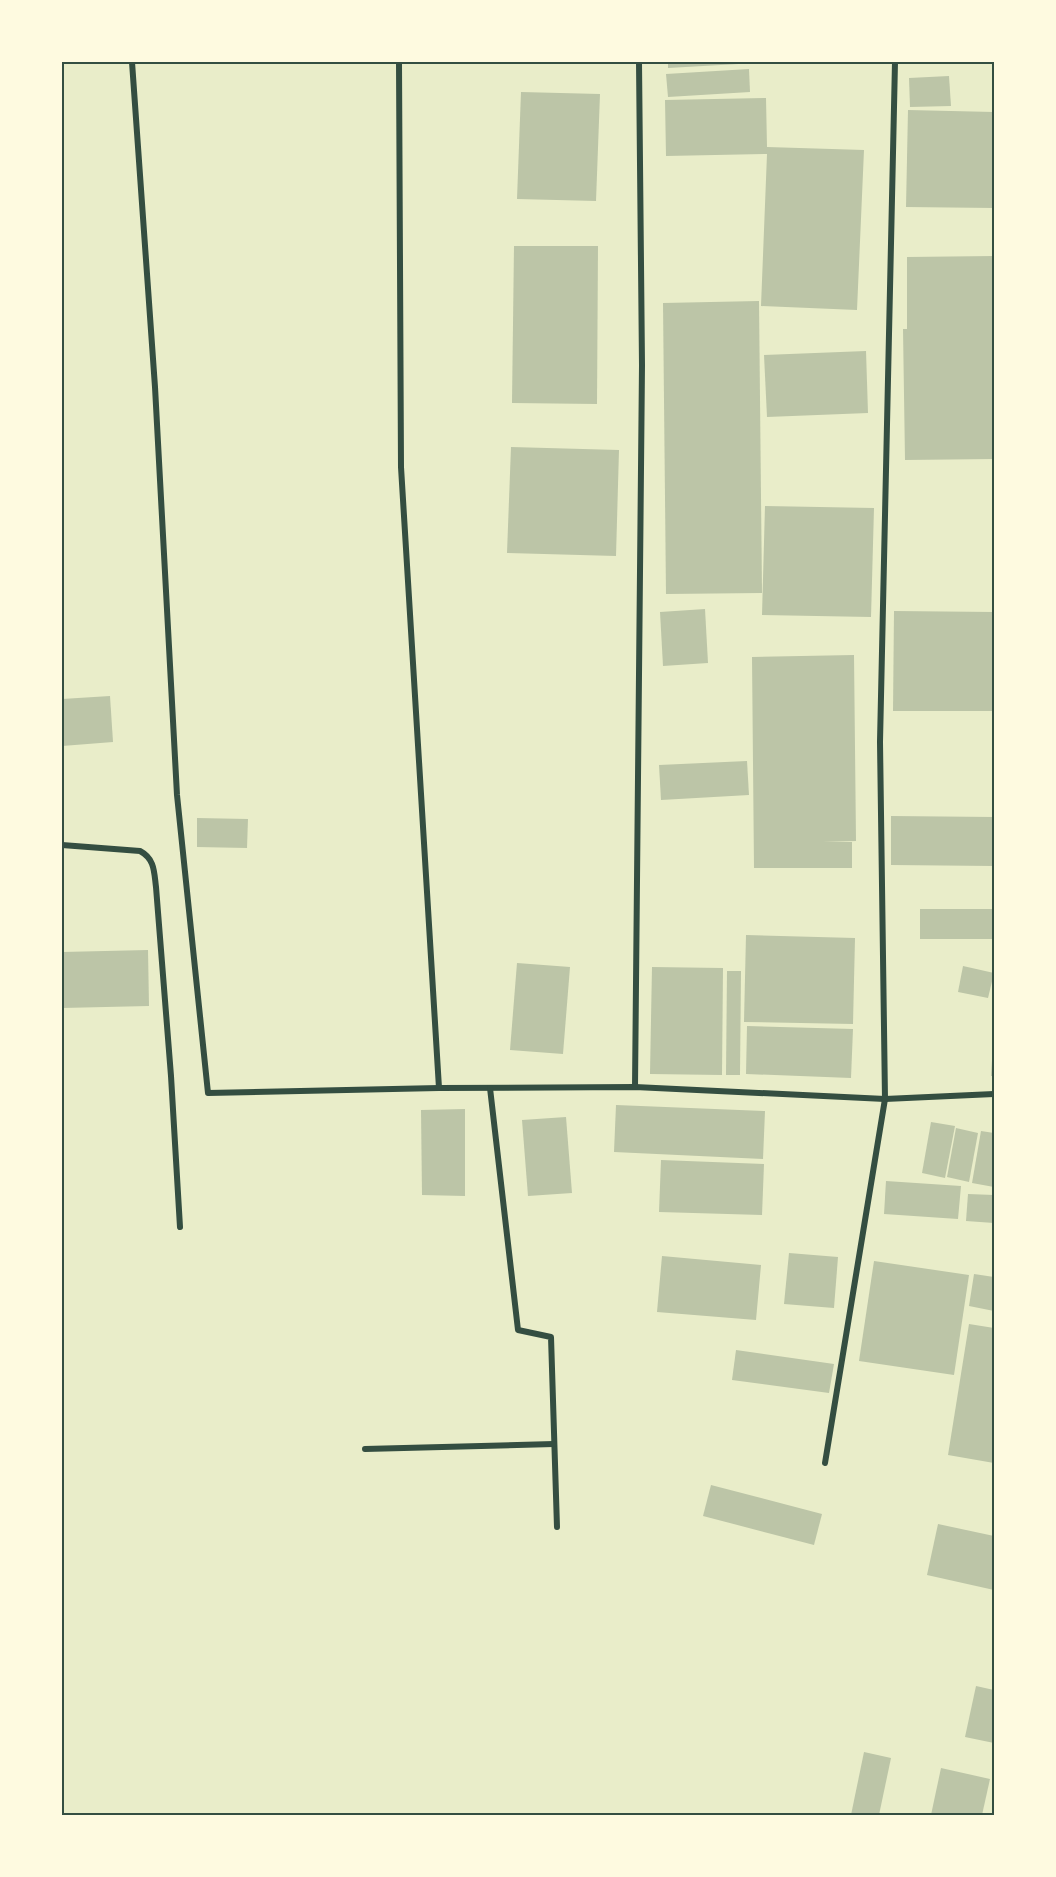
<svg xmlns="http://www.w3.org/2000/svg" width="1056" height="1877" font-family="Cabin,sans-serif">
	<rect width="100%" height="100%" fill="#e9edc9"/>
	<g fill="#bcc5a7">
		<path d="M668 62H756V63L668 68Z"/>
		<path d="M749 69 750 92 668 97 666 74Z"/>
		<path d="M949 76 951 106 910 107 909 78Z"/>
		<path d="M521 92 600 94 596 201 517 199Z"/>
		<path d="M766 98 767 147 864 150 857 310 761 306 767 154 666 156 665 100Z"/>
		<path d="M908 110 994 112V208L906 207Z"/>
		<path d="M514 246H598L597 404 512 403Z"/>
		<path d="M994 256V459L905 460 903 329H907V257Z"/>
		<path d="M759 301 762 593 666 594 663 303Z"/>
		<path d="M866 351 868 413 767 417 764 355Z"/>
		<path d="M511 447 619 450 616 556 507 553Z"/>
		<path d="M765 506 874 508 871 617 762 615Z"/>
		<path d="M705 609 708 663 663 666 660 612Z"/>
		<path d="M894 611 994 612V711H893Z"/>
		<path d="M854 655 856 841 823 842H852V868H754L752 657Z"/>
		<path d="M110 696 113 742 62 746V699Z"/>
		<path d="M747 761 749 795 661 800 659 765Z"/>
		<path d="M891 816 994 817V866L891 865Z"/>
		<path d="M197 818 248 819 247 848 197 847Z"/>
		<rect x="920" y="909" width="74" height="30"/>
		<path d="M746 935 855 938 853 1024 744 1022Z"/>
		<path d="M148 950 149 1006 62 1008V952Z"/>
		<path d="M517 963 570 967 563 1054 510 1050Z"/>
		<path d="M963 966 994 973 988 998 958 992Z"/>
		<path d="M652 967 723 968 722 1075 650 1074Z"/>
		<path d="M727 971H741L740 1075H726Z"/>
		<path d="M747 1026 853 1029 851 1078 746 1074Z"/>
		<path d="M993 1045H994V1076H991Z"/>
		<path d="M616 1105 765 1111 763 1159 614 1152Z"/>
		<path d="M465 1109V1196L422 1195 421 1110Z"/>
		<path d="M566 1117 572 1193 528 1196 522 1120Z"/>
		<path d="M931 1122 955 1126 945 1178 922 1173Z"/>
		<path d="M956 1128 978 1133 969 1182 947 1177Z"/>
		<path d="M981 1131 994 1133V1187L972 1183Z"/>
		<path d="M661 1160 764 1164 762 1215 659 1212Z"/>
		<path d="M886 1181 961 1186 958 1219 884 1214Z"/>
		<path d="M968 1194 994 1195V1223L966 1221Z"/>
		<path d="M789 1253 838 1257 834 1308 784 1304Z"/>
		<path d="M662 1256 761 1265 756 1320 657 1312Z"/>
		<path d="M874 1261 969 1275 954 1375 859 1361Z"/>
		<path d="M974 1274 994 1277V1311L969 1306Z"/>
		<path d="M969 1324 994 1328V1463L948 1455Z"/>
		<path d="M736 1350 834 1364 829 1393 732 1380Z"/>
		<path d="M711 1485 822 1514 814 1545 703 1516Z"/>
		<path d="M938 1524 994 1536V1590L927 1575Z"/>
		<path d="M976 1686 994 1690V1743L965 1737Z"/>
		<path d="M864 1752 891 1758 879 1815H851Z"/>
		<path d="M941 1768 990 1779 982 1815H931Z"/>
	</g>
	<g fill="none" stroke-linecap="round" stroke-linejoin="round">
		<g stroke="#344e41" stroke-width="6">
			<path d="M132 62 155 387 177 795 208 1093 439 1088 635 1087 885 1099 994 1094"/>
			<path d="M399 62 401 467 439 1088"/>
			<path d="M62 845 140 851C155 859 154 872 156 887L171 1076 180 1227"/>
			<path d="M635 1087 642 365 639 62"/>
			<path d="M490 1088 518 1330 551 1337 557 1527"/>
			<path d="M365 1449 554 1444"/>
			<path d="M825 1463 885 1099 880 742 895 62"/>
		</g>
	</g>
	<rect width="1056" height="1877" fill="none" stroke="#fefae0" stroke-width="126"/>
	<rect x="63" y="63" width="930" height="1751" fill="none" stroke="#344e41" stroke-width="2"/>
</svg>
